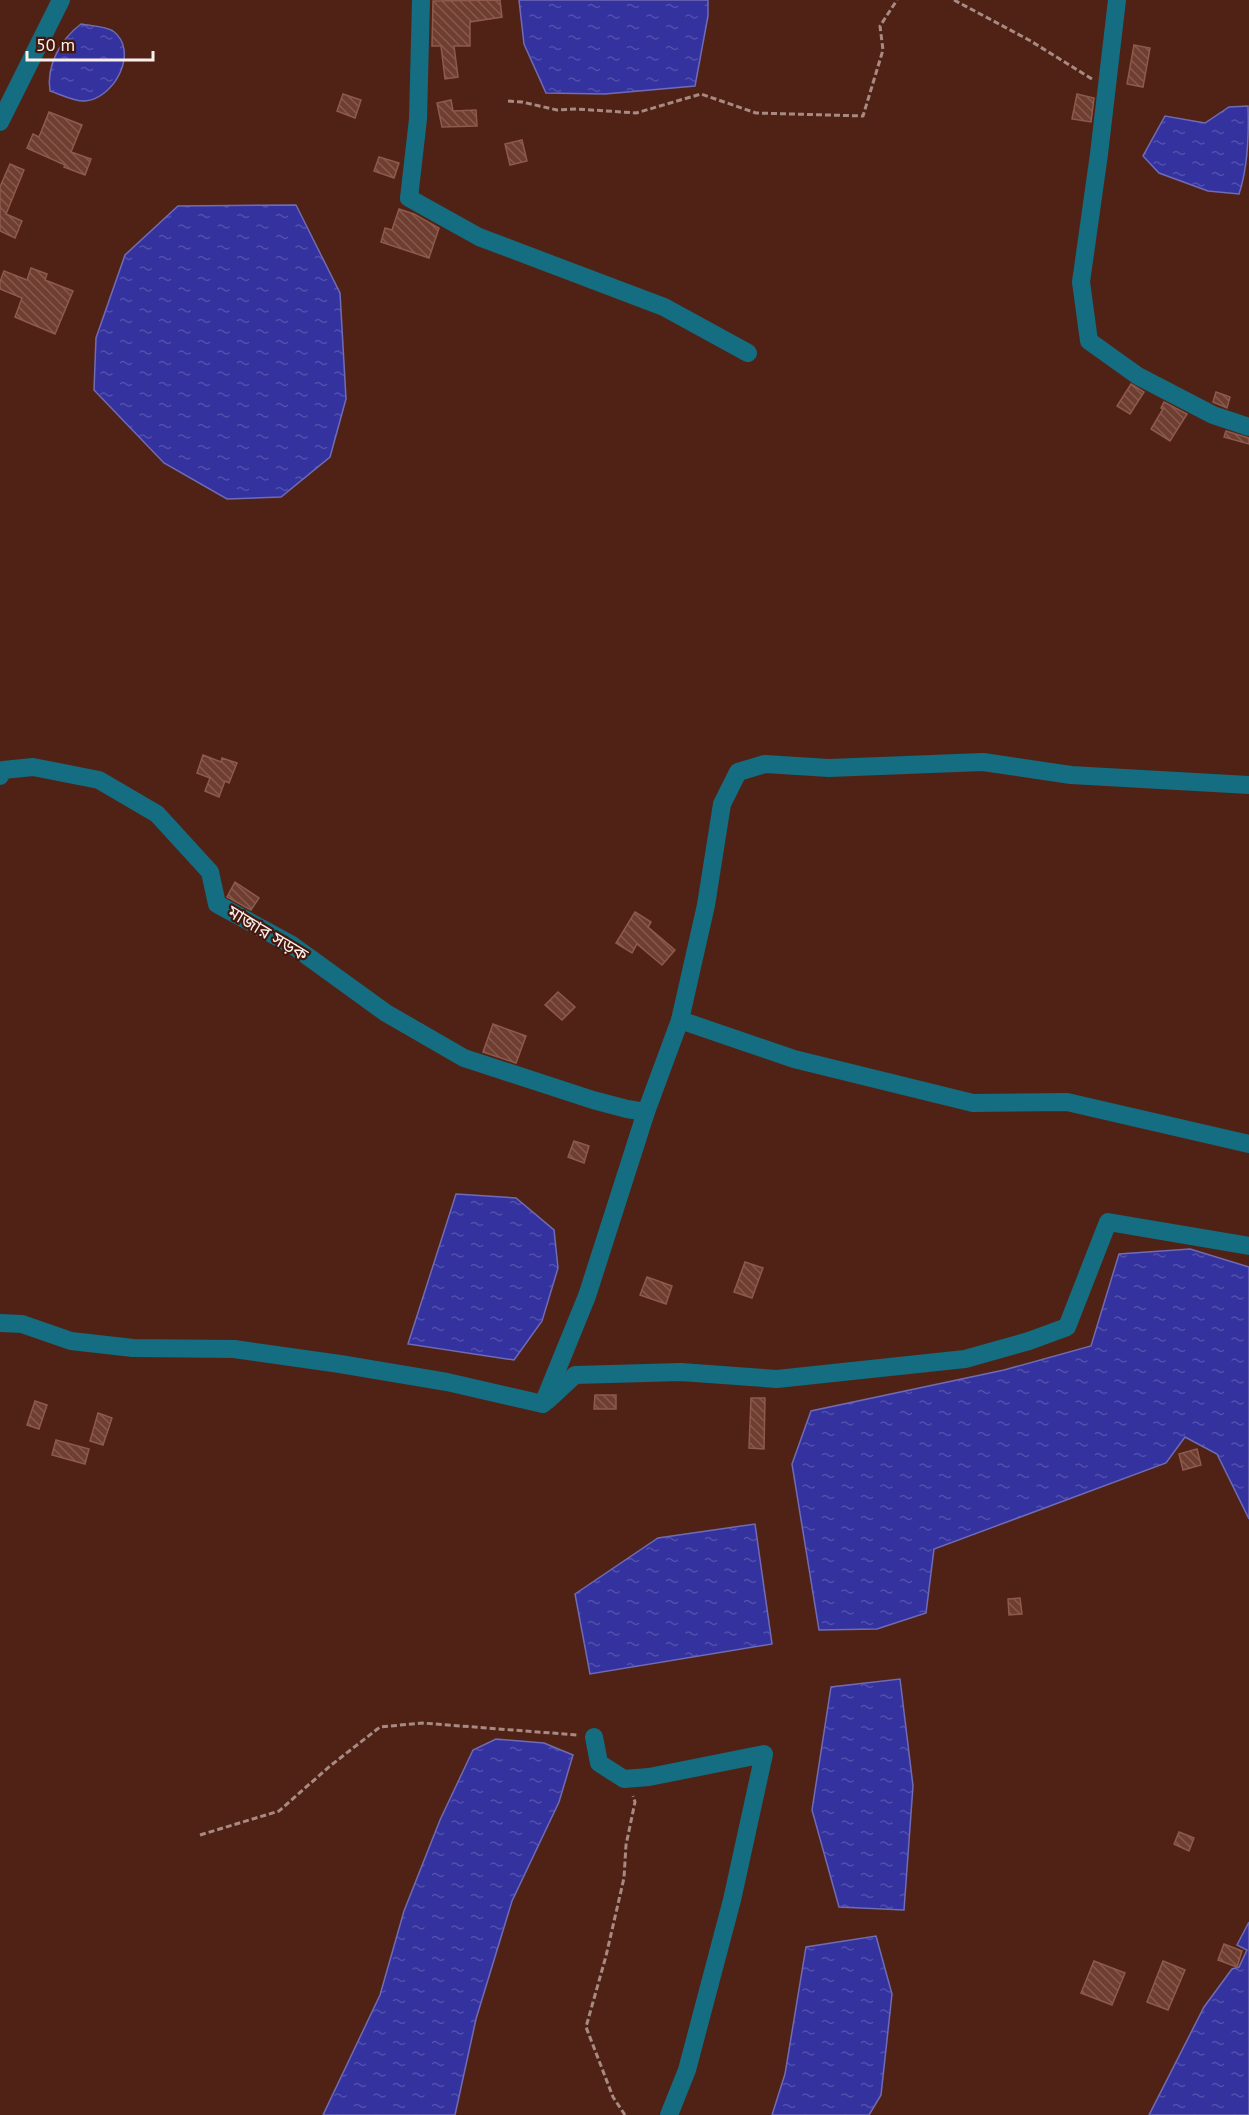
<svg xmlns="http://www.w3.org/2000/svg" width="1249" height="2115" font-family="'PT Sans','Noto Sans Bengali',sans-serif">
	<defs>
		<pattern id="water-ripples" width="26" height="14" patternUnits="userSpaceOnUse" patternTransform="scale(1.5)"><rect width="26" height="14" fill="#34329e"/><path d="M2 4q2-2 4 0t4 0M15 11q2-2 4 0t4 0" fill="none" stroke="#5250ac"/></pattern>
		<pattern id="building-back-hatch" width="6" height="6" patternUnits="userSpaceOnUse" patternTransform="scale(1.5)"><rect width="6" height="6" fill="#6f3e31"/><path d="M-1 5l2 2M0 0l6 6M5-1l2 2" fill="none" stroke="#845a4f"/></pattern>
	</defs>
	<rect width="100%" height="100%" fill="#502216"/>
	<g fill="url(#water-ripples)" stroke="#706bb5" stroke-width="1.5">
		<path d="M519 0H708V16L695 86 605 94 546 93 524 44Z"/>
		<path d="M81 24C90 26 105 26 113 31 140 51 114 99 85 101 75 102 60 94 50 91 46 65 61 39 81 24Z"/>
		<path d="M1248 106C1249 135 1248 167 1239 194L1208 191 1159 173 1143 156 1165 116 1205 123 1229 107Z"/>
		<path d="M296 205 340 293 346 399 330 457 281 497 227 499 164 463 94 390 96 338 125 255 178 206Z"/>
		<path d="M456 1194 516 1198 554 1230 558 1268 542 1321 514 1360 408 1344Z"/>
		<path d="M1190 1249 1249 1267V1519L1217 1454 1185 1437 1166 1463 934 1549 926 1613 877 1629 819 1630 792 1464 811 1411 1004 1370 1091 1346 1119 1254Z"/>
		<path d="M755 1524 772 1644 590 1674 575 1594 658 1538Z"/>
		<path d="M900 1679 913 1786 904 1910 839 1907 812 1810 831 1687Z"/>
		<path d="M496 1739 544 1743 573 1755 559 1802 512 1901 476 2019 455 2115H323L380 1995 404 1911 440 1820 473 1750Z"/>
		<path d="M1249 1922V2115H1149L1204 2007 1232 1969 1239 1967 1247 1950 1237 1945Z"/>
		<path d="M876 1936 892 1994 881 2095 869 2115H772L785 2074 806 1947Z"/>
	</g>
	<g fill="url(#building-back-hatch)" stroke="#8e5a4c" stroke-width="1.5">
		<path d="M500 0 502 17 470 22V46H454L458 77 445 79 441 46H432L433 1Z"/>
		<path d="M1134 45 1150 48 1143 87 1127 84Z"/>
		<path d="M343 94 361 100 355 118 337 111Z"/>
		<path d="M1077 94 1094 98 1091 122 1072 119Z"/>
		<path d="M451 100 453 111 476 110 477 126 442 127 437 103Z"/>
		<path d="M49 112 82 125 71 152 91 159 85 175 64 167 65 165 27 148 33 134 39 137Z"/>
		<path d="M522 140 527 161 510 165 505 144Z"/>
		<path d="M379 157 399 163 394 178 374 171Z"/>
		<path d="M10 164 24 170 6 214 22 221 15 238 0 231V187Z"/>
		<path d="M399 209 414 214 439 228 429 258 381 242 385 228 392 230Z"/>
		<path d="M31 268 47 274 45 280 73 291 55 334 15 317 22 298 0 289V282L4 271 27 280Z"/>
		<path d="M1131 384 1144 392 1130 414 1117 406Z"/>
		<path d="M1216 392 1230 397 1227 408 1213 402Z"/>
		<path d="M1164 402 1187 414 1170 441 1151 429 1163 409 1161 408Z"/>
		<path d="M1226 431 1249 438V444L1224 437Z"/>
		<path d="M203 755 221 762 222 758 237 763 229 783 225 781 219 797 205 791 210 778 197 773Z"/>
		<path d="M235 882 259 898 251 910 227 897Z"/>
		<path d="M635 912 651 922 648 927 675 950 662 965 637 944 632 953 616 943Z"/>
		<path d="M558 992 575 1007 562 1020 545 1005Z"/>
		<path d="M493 1024 526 1036 516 1063 483 1052Z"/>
		<path d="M574 1141 589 1146 584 1163 568 1157Z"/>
		<path d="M745 1262 763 1268 752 1298 734 1292Z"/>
		<path d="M647 1277 672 1286 666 1304 640 1295Z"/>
		<path d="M595 1395H616V1409H594Z"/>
		<path d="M751 1398H765L764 1449 749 1448Z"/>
		<path d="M35 1401 47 1405 39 1429 27 1425Z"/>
		<path d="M98 1413 112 1418 103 1445 90 1441Z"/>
		<path d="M56 1440 89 1449 85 1464 52 1455Z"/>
		<path d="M1197 1449 1201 1465 1183 1470 1179 1454Z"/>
		<path d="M1020 1598 1022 1614 1009 1615 1008 1599Z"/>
		<path d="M1179 1832 1194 1838 1189 1851 1174 1844Z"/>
		<path d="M1224 1944 1242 1951 1237 1967 1218 1960Z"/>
		<path d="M1094 1961 1125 1973 1112 2005 1081 1993Z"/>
		<path d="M1163 1961 1185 1970 1168 2010 1147 2002Z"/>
	</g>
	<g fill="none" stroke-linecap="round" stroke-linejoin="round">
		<g stroke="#a78a82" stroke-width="3" stroke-dasharray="6 3" stroke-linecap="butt">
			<path d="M954 0 1029 40 1092 79"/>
			<path d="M508 101 522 102 557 110 577 109 636 113 701 94 756 113 863 116 883 50 880 26 897 0"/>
			<path d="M200 1835 279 1811 330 1766 380 1727 422 1723 577 1735"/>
			<path d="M625 2115 613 2097 586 2027 606 1956 624 1878 626 1845 635 1802 633 1796"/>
		</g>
		<g stroke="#146d80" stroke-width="18">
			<path d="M421 0 418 119 409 198 479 237 664 307 748 353"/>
			<path d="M1117 0 1099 154 1081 282 1089 341 1138 376 1213 415 1249 427"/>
			<path d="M0 122 61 0"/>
			<path d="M0 776 3 770 33 767 99 780 157 814 210 872 217 904 292 945 386 1013 464 1058 593 1100 627 1109 646 1112"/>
			<path d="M680 1020 794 1059 973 1103 1067 1102 1249 1144"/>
			<path d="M0 1323 22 1324 71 1341 133 1348 234 1349 340 1364 447 1382 543 1404"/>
			<path d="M547 1401 575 1375 681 1372 777 1379 965 1359 1029 1341 1067 1327 1108 1222 1249 1246"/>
			<path d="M543 1404 587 1296 646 1112 680 1020 706 905 722 804 738 772 765 764 829 768 983 762 1071 775 1249 785"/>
			<path d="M594 1737 599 1763 624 1779 649 1777 764 1754 732 1900 687 2070 669 2115"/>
		</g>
	</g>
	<g text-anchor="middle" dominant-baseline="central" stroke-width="4.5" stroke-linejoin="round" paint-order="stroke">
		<g font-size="18" fill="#fbefeb" stroke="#44180c">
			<text transform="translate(268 933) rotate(31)">মাজার সড়ক</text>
		</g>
	</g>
	<path d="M27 51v9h126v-9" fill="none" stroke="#fbefeb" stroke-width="3"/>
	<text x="36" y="51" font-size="18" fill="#fbefeb" stroke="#44180c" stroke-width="4.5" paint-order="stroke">50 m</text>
</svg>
